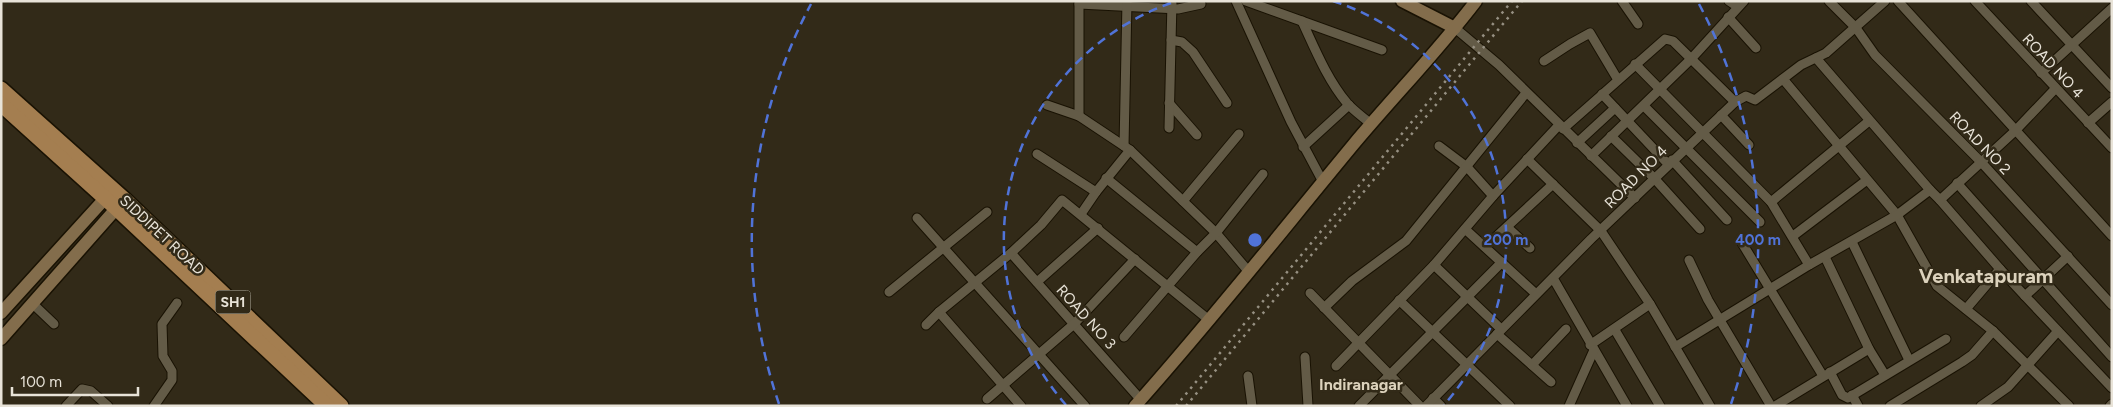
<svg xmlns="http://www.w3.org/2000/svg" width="2113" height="407" font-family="Figtree,sans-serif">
	<rect width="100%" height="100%" fill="#322a18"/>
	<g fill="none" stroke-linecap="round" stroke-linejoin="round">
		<g stroke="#191203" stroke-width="11">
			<g id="street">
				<path d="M1079 1V116"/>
				<path d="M1236 1 1291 122 1323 182"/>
				<path d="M1246 1 1382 50"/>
				<path d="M1622 1 1638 24"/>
				<path d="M1729 1 1738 7"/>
				<path d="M1829 1 1856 28 1875 55 1982 163 2112 305"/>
				<path d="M1898 1 2112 236"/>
				<path d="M1975 1 2112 148"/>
				<path d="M2031 1 2112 88"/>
				<path d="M1079 4 1178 9 1201 4"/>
				<path d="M1728 17 1756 48"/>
				<path d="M1302 21C1315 49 1327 79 1347 103 1354 111 1363 117 1371 124"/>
				<path d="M1455 28 1499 65 1635 198"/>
				<path d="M1171 40 1182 42 1193 52 1227 103"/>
				<path d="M1816 58 1930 190"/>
				<path d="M1544 61 1570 44 1590 33 1618 80"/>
				<path d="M1635 64 1771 202 1809 265"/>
				<path d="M2041 73 2112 8"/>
				<path d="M1783 79 1897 215 1937 286 1993 331 2069 406"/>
				<path d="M1602 94 1668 164"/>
				<path d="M1169 103 1197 135"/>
				<path d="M1047 105 1079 116 1130 150 1216 233 1249 272"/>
				<path d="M1644 106 1760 222"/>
				<path d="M1721 115 1749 145"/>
				<path d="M2088 123 2112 102"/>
				<path d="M1169 128 1172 1"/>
				<path d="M1563 129 1665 39 1673 41 1735 102"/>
				<path d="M1611 136 1654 178 1700 229"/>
				<path d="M1577 143 1615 108"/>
				<path d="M1124 146 1127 1"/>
				<path d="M1439 146 1467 167 1493 196"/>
				<path d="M1303 147 1349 105"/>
				<path d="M1037 154 1096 192"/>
				<path d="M1591 156 1692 58 1744 1"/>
				<path d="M1527 159 1601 231 1650 304 1710 406"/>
				<path d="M1672 160 1727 220"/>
				<path d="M1106 178 1197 252"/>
				<path d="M1957 183 2112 357"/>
				<path d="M1940 200 2000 269 1966 309"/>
				<path d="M1183 201 1239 134"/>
				<path d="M1771 202 1869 121"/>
				<path d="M1081 214 1096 192 1130 150"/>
				<path d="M917 218 1085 406"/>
				<path d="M1507 227 1530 248"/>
				<path d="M1465 229 1536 294"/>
				<path d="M1793 236 1867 180"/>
				<path d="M1852 242 1909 360"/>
				<path d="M1742 243 1823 376"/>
				<path d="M1485 247 1553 184"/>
				<path d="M1011 253 1141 400"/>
				<path d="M2068 256 2025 296 2112 388"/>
				<path d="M1825 257 1869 349 1885 375"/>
				<path d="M1689 260 1708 300 1771 406"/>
				<path d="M1434 265 1501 329"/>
				<path d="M2000 269 2025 296"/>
				<path d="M1553 278 1627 406"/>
				<path d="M1037 282 1098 228"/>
				<path d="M889 292 987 212"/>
				<path d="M1310 293 1420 406"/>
				<path d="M1399 300 1510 406"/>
				<path d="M33 304 54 324"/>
				<path d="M1324 308 1352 281 1406 241 1526 93"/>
				<path d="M939 312 1021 406"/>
				<path d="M926 325 939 312 1011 253 1041 225 1062 200 1209 320"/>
				<path d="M1615 330 1660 406"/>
				<path d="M1497 334 1551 382"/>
				<path d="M1124 337 1197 252 1216 233 1263 174"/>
				<path d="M1590 345 1650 304"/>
				<path d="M1675 347 1809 265 1897 215 1930 190 1940 200 2015 131 2055 89"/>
				<path d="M1305 357 1308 406"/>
				<path d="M1532 365 1566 329"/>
				<path d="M1336 366 1434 265 1493 196 1559 125"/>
				<path d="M1830 372 1842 395 1848 398 1946 339"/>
				<path d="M1248 376 1252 406"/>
				<path d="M1852 395 1858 406"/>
				<path d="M1433 398 1441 406"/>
				<path d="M987 399 1074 324 1135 259"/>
				<path d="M66 406 82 389 91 391 108 406"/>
				<path d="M154 406 172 380V371L163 356 162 324 177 303"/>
				<path d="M1359 406 1502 262"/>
				<path d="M1426 406 1591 239 1735 102 1746 96 1755 100 1801 65 1826 53 1885 1"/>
				<path d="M1569 406 1594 350"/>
				<path d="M1775 406 1869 349"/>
				<path d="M1890 406 1962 362 1972 355 1993 331"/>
				<path d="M1981 406 2008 387 2058 331"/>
				<path d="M2110 406 2112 404"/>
			</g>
		</g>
		<g stroke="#191203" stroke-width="15">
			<g id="secondary">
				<path d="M1402 1 1455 28"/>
				<path d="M1 313 110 193"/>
				<path d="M1 339 122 202"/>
				<path d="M1135 406C1211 321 1281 232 1353 145 1394 96 1438 51 1476 1"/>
			</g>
		</g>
		<g stroke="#191203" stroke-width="18">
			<g id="primary">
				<path d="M1 89 125 200 341 406"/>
				<path d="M1 104 117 209 327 406"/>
			</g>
		</g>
		<use href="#street" stroke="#635b47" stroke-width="9"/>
		<use href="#secondary" stroke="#836d4c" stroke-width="12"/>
		<use href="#primary" stroke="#a47e50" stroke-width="15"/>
		<g stroke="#969082" stroke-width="2.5" stroke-dasharray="2.5 5" stroke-linecap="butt">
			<path d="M1176 406 1512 1"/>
			<path d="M1186 406 1522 1"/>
		</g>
	</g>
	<g fill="none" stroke="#5073d8" stroke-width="2.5" stroke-dasharray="9 6">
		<path d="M1066 405A251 251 0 0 1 1177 1M1333 1A251 251 0 0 1 1444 405"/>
		<path d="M779 404A503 503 0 0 1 811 4M1699 4A503 503 0 0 1 1731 404"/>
	</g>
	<g text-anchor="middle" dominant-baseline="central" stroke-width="5" stroke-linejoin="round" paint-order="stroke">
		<rect fill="#322a18" stroke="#b1ac9e" stroke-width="1" x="215.5" y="290.5" width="35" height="23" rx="4"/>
		<g font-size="14" font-weight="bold" fill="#e8e3d8">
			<text x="233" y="302">SH1</text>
		</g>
		<g font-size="15" fill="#e8e3d8" stroke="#322a18">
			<text transform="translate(2053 66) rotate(47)">ROAD NO 4</text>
			<text transform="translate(1980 143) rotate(46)">ROAD NO 2</text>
			<text transform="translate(1636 177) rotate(-45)">ROAD NO 4</text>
			<text transform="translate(162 235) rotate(43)">SIDDIPET ROAD</text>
			<text transform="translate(1086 317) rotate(48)">ROAD NO 3</text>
		</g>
		<g font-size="16" font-weight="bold" fill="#dcd2bc" stroke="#322a18">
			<text x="1361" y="384">Indiranagar</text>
		</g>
		<g font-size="20" font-weight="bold" fill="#dcd2bc" stroke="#322a18">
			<text x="1986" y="276">Venkatapuram</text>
		</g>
	</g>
	<circle cx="1255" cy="240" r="8" fill="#5073d8" stroke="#322a18" stroke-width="2.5"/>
	<g font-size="15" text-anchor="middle" font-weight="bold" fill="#5073d8" stroke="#322a18" stroke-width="5" stroke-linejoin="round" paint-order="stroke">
		<text x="1506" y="245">200 m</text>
		<text x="1758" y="245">400 m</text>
	</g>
	<rect width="2113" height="407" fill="none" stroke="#e8e3d8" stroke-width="5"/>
	<path d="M12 387v8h126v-8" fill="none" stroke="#e8e3d8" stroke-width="2.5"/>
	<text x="20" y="387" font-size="15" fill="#e8e3d8" stroke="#322a18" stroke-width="4" paint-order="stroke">100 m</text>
</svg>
